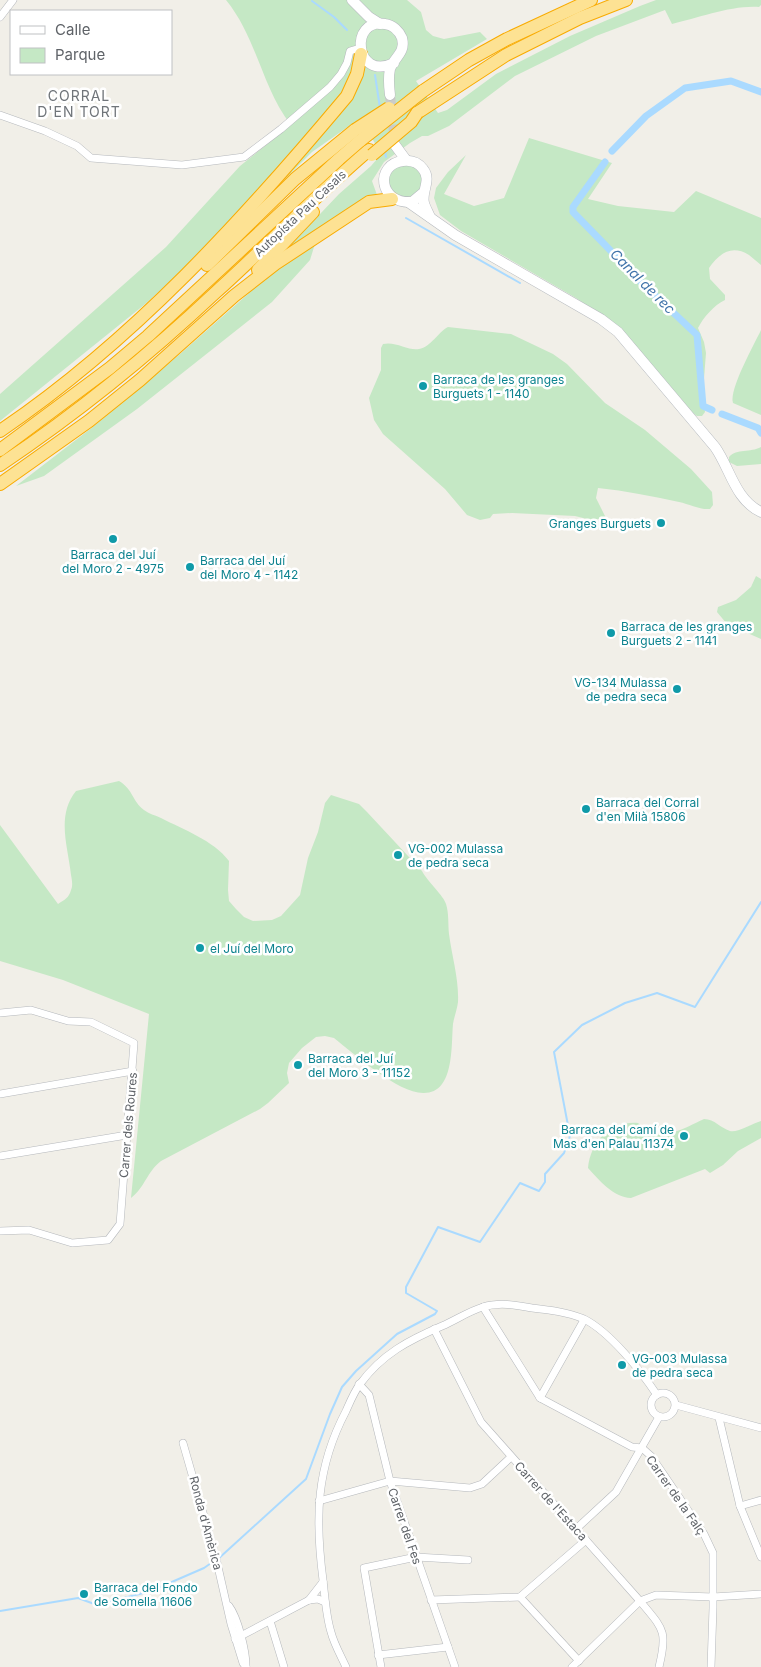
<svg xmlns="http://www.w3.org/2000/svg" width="761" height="1667" font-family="Inter,sans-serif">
	<rect width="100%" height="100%" fill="#f1efe8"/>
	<g fill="#c5e8c5">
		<path d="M226 0H407L421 12 426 30 433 36 444 39 480 32 487 39 416 81 438 113 447 110 496 74 570 36 640 6 656 0H761V5L759 7C732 5 698 18 672 24L665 10 596 36 515 76 449 126 428 136H422L410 143 384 162 372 181 377 195 319 231 310 260 272 302 137 409 44 476 16 486 94 426 180 354 248 294 284 252 339 194 371 166 377 159V147L373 140 352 124 312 152 283 181 144 305 0 421V394L166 247 240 166 291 125C262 88 257 38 226 0Z"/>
		<path d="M529 138 612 163 588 199 618 206 674 212 696 191 761 218V265C757 262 753 258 749 255 731 244 719 254 709 268L710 279 725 295V300C714 305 703 318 698 328L704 342 706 353 703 391 705 412 702 416H697L693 413 621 329 576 298 461 231 440 215 434 198 436 188 448 172 466 155 444 194 474 206 504 198Z"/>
		<circle cx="406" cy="181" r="17"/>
		<path d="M448 327 511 334 553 354 567 364 605 403 645 430 691 469 712 492 713 505 710 509C700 510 689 504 679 502 652 496 626 491 598 488L596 498 606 518 591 520 575 516 512 513 493 514 490 518 480 520 467 515 445 489 383 434 374 420 369 398 381 370V348L383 344C396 341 408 351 419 349 431 347 438 332 448 327Z"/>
		<path d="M761 330V415L733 403C729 389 754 345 761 330Z"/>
		<path d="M761 447V464L737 466 729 462V457C737 448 750 453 761 447Z"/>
		<path d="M756 576 761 579V639L727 624 717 612 718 607 736 600 751 587Z"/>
		<path d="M119 781C133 789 132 801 144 810 149 814 155 815 161 818 184 830 213 840 229 861L228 890 229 901 236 909 244 917 253 921 272 920 281 916 300 895 308 858 318 832 325 803 331 795 359 804 367 812 422 871C427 881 444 896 446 904 449 913 448 925 449 934 452 957 459 979 458 1002 457 1010 454 1017 453 1024 451 1045 455 1094 423 1093 398 1093 354 1054 334 1038L325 1036 316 1037 302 1048 289 1063 287 1073 289 1083 268 1103 260 1109 161 1161C146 1173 146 1186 131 1198L149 1014 63 980 0 961V825L58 904C64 900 69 898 71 890 73 886 72 880 71 875 68 846 56 816 76 791Z"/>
		<path d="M704 1119C715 1119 720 1128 730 1131 737 1133 754 1123 761 1121V1138L738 1151 723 1165 710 1173 705 1169 631 1198C613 1197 600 1181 588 1168 591 1141 610 1121 638 1123 642 1126 646 1131 650 1133 665 1140 691 1125 704 1119Z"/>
	</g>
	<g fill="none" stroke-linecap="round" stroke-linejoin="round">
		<g stroke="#aadaff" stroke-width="2">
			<path d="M312 1 334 17 347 30"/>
			<path d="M375 75 380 108"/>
			<path d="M385 150 386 157"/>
			<path d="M406 218 520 283"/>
			<path d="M218 1559 306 1479 330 1414 342 1387 356 1371 397 1334 435 1314 437 1311 406 1293V1287L438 1227 480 1242 520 1183 539 1191 545 1182V1174L564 1153 570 1136 554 1052 582 1025 625 1003 657 993 695 1007 761 902"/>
			<path d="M0 1611 78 1598 97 1605 151 1591 204 1568 214 1561"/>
		</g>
		<g stroke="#aadaff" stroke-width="7">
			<path d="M612 151 646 116 685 88 731 81 761 92"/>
			<path d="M605 162 573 207V212L643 284 697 335 703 406 712 410"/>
			<path d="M722 414 758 428 761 433"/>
		</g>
		<path stroke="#ccccc8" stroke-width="10" stroke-dasharray="10 5" stroke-linecap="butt" d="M390 95 395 142"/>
		<g stroke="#b5b8bc" stroke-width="8">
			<g id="street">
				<path d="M0 17 13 0"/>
				<path d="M0 115 45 131 77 146 91 158 182 165 244 157 281 129 330 87 341 74 347 63 350 51 360 48"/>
				<path d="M0 1013 31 1010 68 1021 91 1022 134 1043 120 1224 108 1240 72 1243 29 1230 0 1231"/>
				<path d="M0 1094 133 1071"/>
				<path d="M0 1156 127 1135"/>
				<path d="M483 1307 540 1398 632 1447 642 1448 651 1456 704 1534 713 1553V1608L711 1667"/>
				<path d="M434 1329 481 1422 640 1601C663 1629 668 1630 659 1667"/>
				<path d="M359 1384 369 1395 390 1481 455 1667"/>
				<circle cx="663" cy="1405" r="12"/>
				<path d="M540 1398 584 1320"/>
				<path d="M676 1405 761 1428"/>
				<path d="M719 1418 740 1506 761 1557"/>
				<path d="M183 1443 216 1558 231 1624 243 1663 246 1667"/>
				<path d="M319 1501 390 1481 470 1488 482 1484 511 1457"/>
				<path d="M740 1506 761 1500"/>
				<path d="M576 1529 616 1492 659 1417"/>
				<path d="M520 1597 579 1661"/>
				<path d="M309 1600 323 1582"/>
				<path d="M431 1600 520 1597 586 1540"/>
				<path d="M229 1606C238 1618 246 1651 246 1666"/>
				<path d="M270 1621 284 1667"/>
				<path d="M235 1639 309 1600 318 1599 325 1602"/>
				<path d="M378 1655 448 1647"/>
				<path d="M346 1667C341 1656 334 1644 331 1632 326 1616 325 1597 323 1580 315 1518 316 1468 346 1411 350 1402 354 1392 360 1384 382 1354 409 1340 442 1326 456 1320 469 1311 483 1307 499 1302 516 1305 532 1308 550 1310 567 1312 584 1319 610 1332 641 1371 657 1395"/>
				<path d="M381 1667 364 1568 416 1557 468 1560"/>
				<path d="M572 1667 640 1601 656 1595 713 1597 761 1594"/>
			</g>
		</g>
		<g stroke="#b6babf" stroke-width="11">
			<g id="secondary">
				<path d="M352 0 369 17 380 24"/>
				<path d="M390 95C389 87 388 78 390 69 394 57 406 53 402 38 399 31 393 25 385 24 349 17 354 82 394 63"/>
				<path d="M395 145 406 160"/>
				<path d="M424 192 412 202C378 204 375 164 403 161 411 160 418 162 423 169 432 180 421 191 424 203 425 207 428 212 430 217"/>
				<path d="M408 202 455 235 601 319 618 332 715 447C730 468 735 500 761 512"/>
			</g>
		</g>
		<g stroke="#f9ab00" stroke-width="14">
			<g id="highway">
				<path d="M423 91 469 60 507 39 591 0"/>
				<path d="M417 113 506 55 580 18 626 0"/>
				<path d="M207 265 295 179 355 130"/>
				<path d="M258 270 313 212"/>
				<path d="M0 431C133 341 244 219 347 96L357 74 361 54"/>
				<path d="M0 450 110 368 148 336 339 159 361 140"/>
				<path d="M0 465C76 414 149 355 216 292 268 245 316 195 369 150"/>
				<path d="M0 484 89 421 140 380 234 296 275 264 369 202 392 199"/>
			</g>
		</g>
		<use href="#street" stroke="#fff" stroke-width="7"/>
		<use href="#secondary" stroke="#fff" stroke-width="10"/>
		<use href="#highway" stroke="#fde293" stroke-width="12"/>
		<g stroke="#f9ab00" stroke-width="14" stroke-linecap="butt">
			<g id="highway-bridge">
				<path d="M355 130 389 108"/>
				<path d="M361 140 423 91"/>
				<path d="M372 155 411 122 417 113"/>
			</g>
		</g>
		<use href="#highway-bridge" stroke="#fde293" stroke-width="12"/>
	</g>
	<g fill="#0f9aa8" stroke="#fff" stroke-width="2">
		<circle cx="423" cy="386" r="5"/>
		<circle cx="661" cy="523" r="5"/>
		<circle cx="113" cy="539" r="5"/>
		<circle cx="190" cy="567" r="5"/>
		<circle cx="611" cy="633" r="5"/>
		<circle cx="677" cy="689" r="5"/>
		<circle cx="586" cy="809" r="5"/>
		<circle cx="398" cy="855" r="5"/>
		<circle cx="200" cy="948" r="5"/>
		<circle cx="298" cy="1065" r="5"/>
		<circle cx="684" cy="1136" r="5"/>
		<circle cx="622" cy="1365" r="5"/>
		<circle cx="84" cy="1594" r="5"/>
	</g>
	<g text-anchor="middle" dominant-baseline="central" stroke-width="5" stroke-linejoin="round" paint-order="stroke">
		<g font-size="12" fill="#5f6368" stroke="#fff">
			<text transform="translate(300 213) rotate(-43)">Autopista Pau Casals</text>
			<text transform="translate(128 1125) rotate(-85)">Carrer dels Roures</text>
			<text transform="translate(676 1495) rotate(55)">Carrer de la Falç</text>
			<text transform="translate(551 1501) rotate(48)">Carrer de l'Estaca</text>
			<text transform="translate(206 1523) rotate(75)">Ronda d'Amèrica</text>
			<text transform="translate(405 1526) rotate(71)">Carrer del Fes</text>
		</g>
		<g font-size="12" fill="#0d838f" stroke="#fff" text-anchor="start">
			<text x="433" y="379">Barraca de les granges<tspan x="433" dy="14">Burguets 1 - 1140</tspan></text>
			<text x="651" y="523" text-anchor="end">Granges Burguets</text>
			<text x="113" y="554" text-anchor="middle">Barraca del Juí<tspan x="113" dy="14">del Moro 2 - 4975</tspan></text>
			<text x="200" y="560">Barraca del Juí<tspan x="200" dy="14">del Moro 4 - 1142</tspan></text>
			<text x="621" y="626">Barraca de les granges<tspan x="621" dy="14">Burguets 2 - 1141</tspan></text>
			<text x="667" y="682" text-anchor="end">VG-134 Mulassa<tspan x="667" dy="14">de pedra seca</tspan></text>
			<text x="596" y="802">Barraca del Corral<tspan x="596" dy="14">d'en Milà 15806</tspan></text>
			<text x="408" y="848">VG-002 Mulassa<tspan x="408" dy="14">de pedra seca</tspan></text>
			<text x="210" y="948">el Juí del Moro</text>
			<text x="308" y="1058">Barraca del Juí<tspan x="308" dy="14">del Moro 3 - 11152</tspan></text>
			<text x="674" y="1129" text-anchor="end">Barraca del camí de<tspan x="674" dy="14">Mas d'en Palau 11374</tspan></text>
			<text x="632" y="1358">VG-003 Mulassa<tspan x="632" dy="14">de pedra seca</tspan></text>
			<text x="94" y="1587">Barraca del Fondo<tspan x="94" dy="14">de Somella 11606</tspan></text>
		</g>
		<g font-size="14" letter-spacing="1" fill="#70757a" stroke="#fff">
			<text x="79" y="95">CORRAL<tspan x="79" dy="16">D'EN TORT</tspan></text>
		</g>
		<g font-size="14" font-style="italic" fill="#4174aa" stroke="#fff">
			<text transform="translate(643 281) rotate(45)">Canal de rec</text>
		</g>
	</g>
	<rect x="10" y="10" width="162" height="65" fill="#ffffff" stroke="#bfc1c3"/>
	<rect x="20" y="26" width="25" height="8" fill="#ffffff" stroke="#bfc1c3"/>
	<text x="55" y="35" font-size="15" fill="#5f6368">Calle</text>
	<rect x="20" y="48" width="25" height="15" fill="#c5e8c5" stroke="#bfc1c3"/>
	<text x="55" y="60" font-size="15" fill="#5f6368">Parque</text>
</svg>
